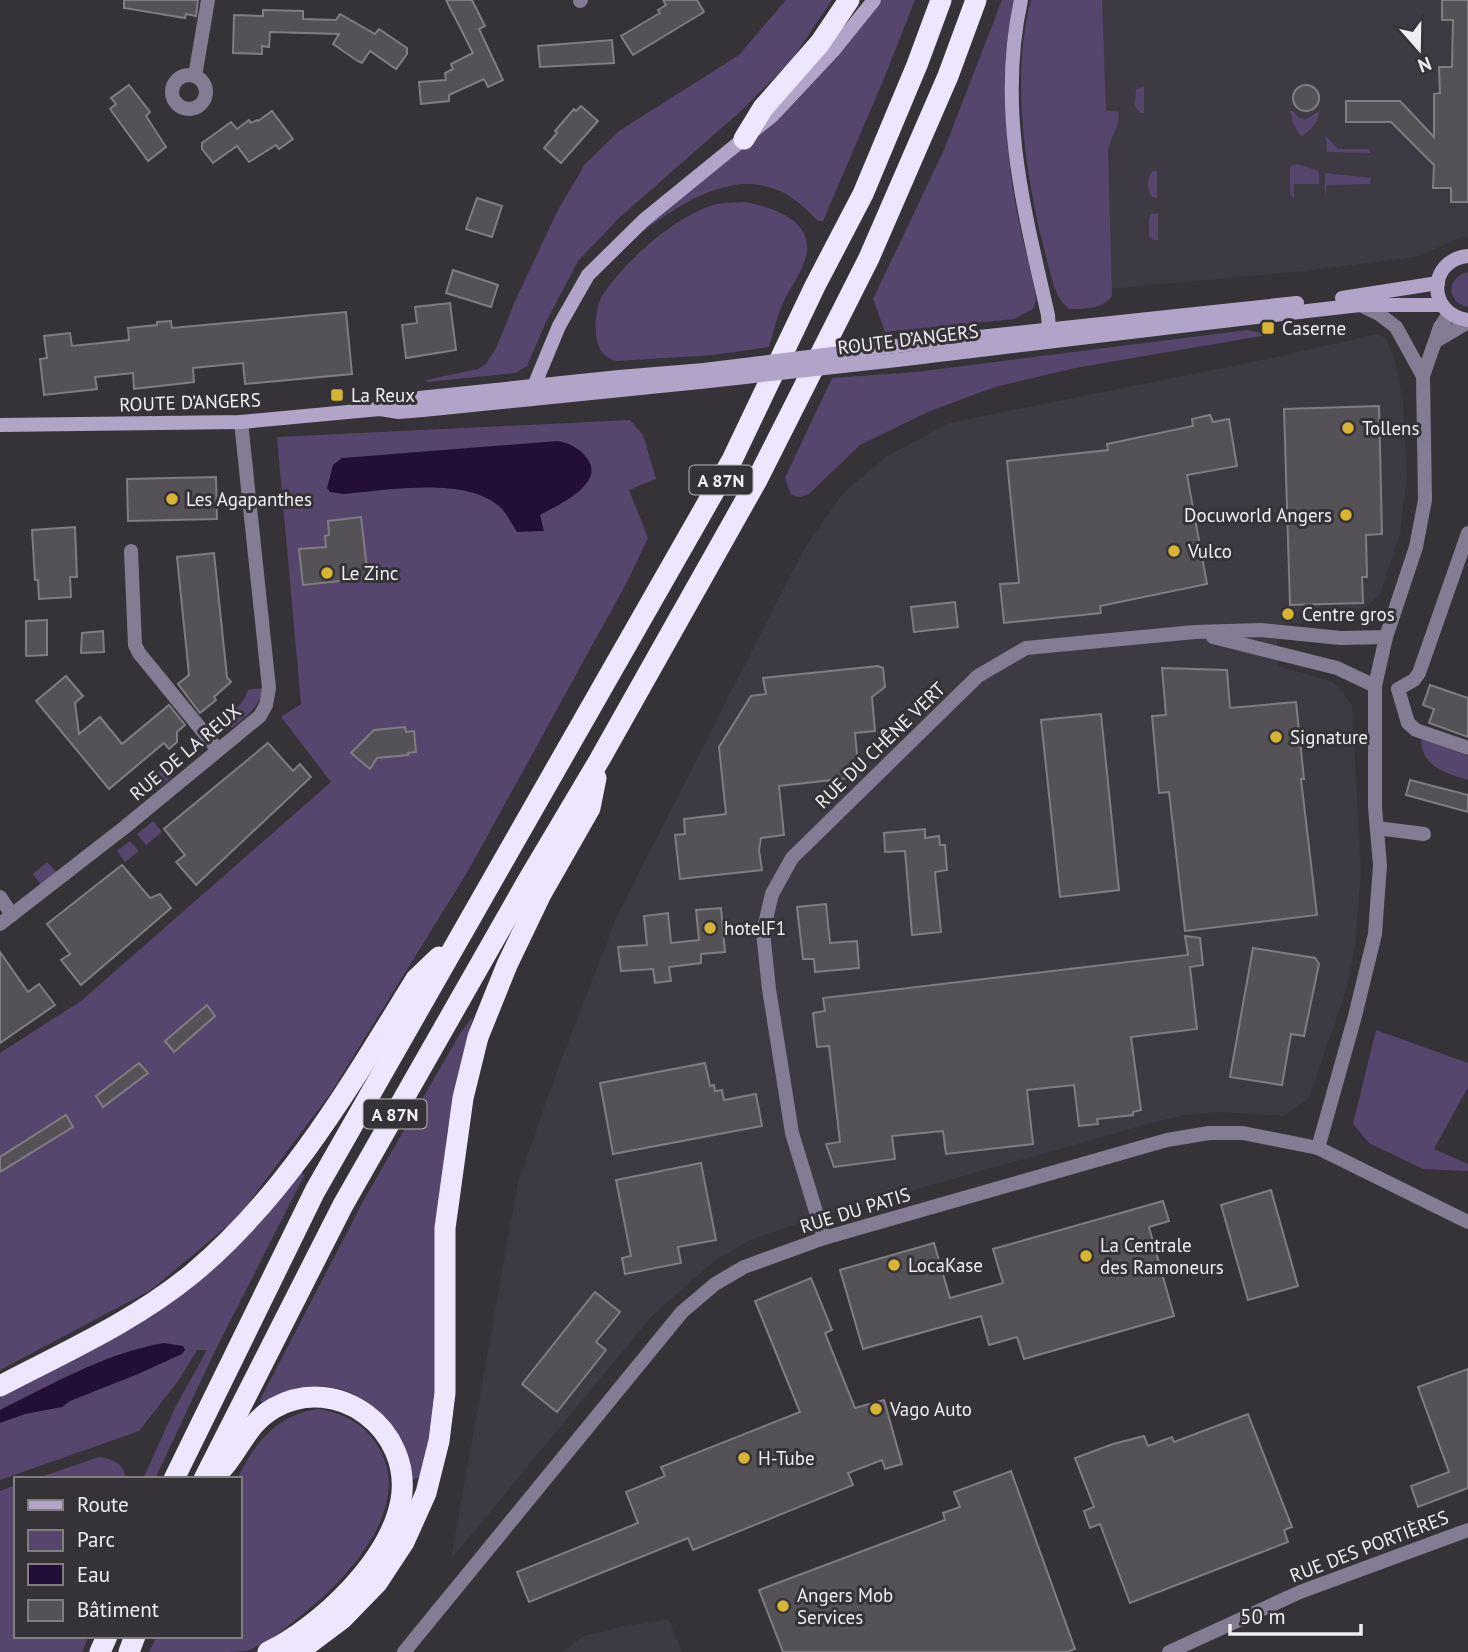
<svg xmlns="http://www.w3.org/2000/svg" width="1468" height="1652" font-family="'PT Sans',sans-serif">
	<rect width="100%" height="100%" fill="#353337"/>
	<g fill="#3d3a44">
		<path d="M1080 0H1468V239L1464 236 1416 257 1304 271 1085 291Z"/>
		<path d="M1377 334 1386 338 1394 358 1403 402 1407 475 1400 534 1380 594 1352 620 1277 624V666L1331 681 1341 690 1352 706 1361 873 1355 946 1347 987 1309 1098 1284 1116 1220 1112 1184 1115 1147 1124 805 1221 751 1240 715 1260 652 1316 451 1559 518 1182 556 1074 617 916 804 549 844 492 886 457 949 423 1277 357Z"/>
		<path d="M669 1619 682 1652H562L584 1636 625 1626Z"/>
	</g>
	<g fill="#56466d">
		<path d="M786 0H832L791 61 742 110 619 218 578 261 546 322 527 366 515 373 427 382 426 380 478 369 486 364 497 346 515 301 558 210 585 164 619 131 739 55Z"/>
		<path d="M882 0H915L883 81 823 221H818C807 210 795 198 780 191 726 167 673 211 631 239 720 165 814 95 882 0Z"/>
		<path d="M1002 0H1014C1000 73 1004 154 1020 227 1025 251 1033 276 1036 301L1033 309 1014 319 885 332 873 299 944 150Z"/>
		<path d="M1031 0H1102L1106 111H1118C1121 126 1110 136 1108 151L1112 296C1103 309 1085 309 1069 309 1054 297 1051 275 1046 256 1026 180 1010 77 1031 0Z"/>
		<path d="M1144 87V113H1140L1135 106 1136 89Z"/>
		<path d="M1290 111H1293L1298 117 1305 120 1319 111C1318 124 1311 129 1301 137L1294 125Z"/>
		<path d="M1326 136 1338 149H1369L1370 153 1327 152Z"/>
		<path d="M1297 164 1319 171V184H1294V197H1292L1290 194V168L1292 165Z"/>
		<path d="M1153 171H1157V198L1152 197C1147 191 1146 176 1153 171Z"/>
		<path d="M1325 173 1371 178 1370 184 1327 185 1325 197Z"/>
		<path d="M744 202C770 206 815 220 806 256 802 273 789 289 782 305 776 319 773 334 769 347L713 355 617 361C603 358 597 348 596 334 595 323 596 308 601 298 622 263 677 214 717 204 725 202 735 203 744 202Z"/>
		<path d="M1158 213V240H1153L1149 235V220L1151 214Z"/>
		<path d="M1468 272V307C1446 303 1446 277 1468 272Z"/>
		<path d="M1248 330 1267 335 1075 368 995 387 930 411 860 445 809 494 800 497 791 495 785 478 832 378 916 372Z"/>
		<path d="M630 420 643 435 656 479 629 490 648 538 627 582 468 871 330 1094 238 1217 151 1290 0 1370V1053L81 1001 331 782 281 717 301 704 277 437Z"/>
		<path d="M262 688C260 708 246 716 232 728L224 718C235 710 244 704 248 690Z"/>
		<path d="M1421 739 1468 756V780C1445 773 1422 767 1421 739Z"/>
		<path d="M167 765 174 775 160 787 152 777Z"/>
		<path d="M153 821 162 832 146 845 137 834Z"/>
		<path d="M130 841 139 851 125 862 117 851Z"/>
		<path d="M47 862 57 873 41 885 33 874Z"/>
		<path d="M473 1017 458 1075 447 1133 438 1223V1387L433 1428 420 1477 410 1481C409 1474 410 1466 408 1459 396 1414 350 1378 302 1388 288 1390 275 1397 263 1404L260 1400 366 1196 461 1032Z"/>
		<path d="M1376 1030 1468 1063V1087L1434 1149 1468 1164V1171L1423 1169 1369 1143 1353 1124Z"/>
		<path d="M302 1172 304 1176 213 1355 155 1479H143L176 1406 207 1350H197L178 1381 139 1431 0 1480V1394L256 1226Z"/>
		<path d="M318 1409C342 1413 362 1422 376 1443 417 1504 349 1577 304 1613 287 1627 267 1644 246 1651 236 1652 224 1652 214 1652 192 1652 171 1652 149 1652L157 1636H240V1479H237C255 1443 276 1415 318 1409Z"/>
		<path d="M99 1457C112 1459 125 1463 125 1479H35Z"/>
		<path d="M16 1485V1636H89L82 1652H0V1491Z"/>
	</g>
	<g fill="#230e39">
		<path d="M558 441C569 443 579 448 586 457 608 483 558 505 540 515L544 531 517 532C512 524 508 516 502 509 468 475 387 491 343 494L330 492 327 488 333 465 342 458Z"/>
		<path d="M164 1343 183 1346 185 1350 182 1354 138 1374 70 1401 62 1407 25 1414 0 1423V1410C53 1384 105 1353 164 1343Z"/>
	</g>
	<g fill="#545257" stroke="#7f7d82" stroke-width="2">
		<path d="M124 0H198L196 16 186 14 185 18 124 8Z"/>
		<path d="M446 0H472L485 26 479 29 503 80 488 87 484 79 449 95V101L421 104 419 82 446 80 445 73 453 69 451 64 473 53Z"/>
		<path d="M663 0H697L704 12 633 55 621 36 660 13 658 10 666 5Z"/>
		<path d="M1442 0H1468V202H1451V188H1433L1434 165 1391 122H1346V101H1400L1434 137V94L1440 93 1439 67H1452L1453 20H1442Z"/>
		<path d="M263 10 303 11V19L336 20 340 14 375 34 379 29 407 48V54L396 69 370 51 362 63 356 60 333 44 339 34 270 32 269 47 262 46V54L233 53 234 15 263 16Z"/>
		<path d="M612 40 614 63 540 67 538 46Z"/>
		<circle cx="1306" cy="98" r="13"/>
		<path d="M129 85 150 112 146 116 166 147 148 161 110 109 116 104 111 98Z"/>
		<path d="M581 106 598 121 561 163 544 148 557 133 555 131 574 109 576 111Z"/>
		<path d="M272 111 293 139 279 149 276 145 249 162 237 146 213 163 202 149V143L231 122 237 129 249 120 251 123 257 120 258 121Z"/>
		<path d="M477 198 502 206 492 237 466 229Z"/>
		<path d="M453 270 498 285 491 307 446 293Z"/>
		<path d="M450 303 456 350 406 358 402 325 417 323 415 307Z"/>
		<path d="M346 312 352 374 245 384 243 363 193 368 194 382 134 389 133 373 95 377 97 389 44 395 40 359 47 358 44 336 70 333 72 346 129 340 128 328 157 325V322L171 321 172 328Z"/>
		<path d="M1379 406 1382 534 1366 535 1367 577H1362L1363 603 1290 605 1284 409Z"/>
		<path d="M1210 415 1213 422 1229 419 1237 466 1187 475 1207 584 1100 606 1101 613 1004 623 1000 584 1019 583 1007 461 1108 450 1107 444 1193 426 1192 419Z"/>
		<path d="M216 477 217 519 128 521 127 479Z"/>
		<path d="M361 517 368 578 303 585 299 549 326 547 325 536 329 535 328 521Z"/>
		<path d="M75 527 77 577H70L71 597 39 599 38 580H35L32 530Z"/>
		<path d="M214 553 227 677 231 682 214 697 216 700 200 713 178 684 189 675 177 557Z"/>
		<path d="M955 602 958 627 914 632 911 607Z"/>
		<path d="M47 620V655L26 656V621Z"/>
		<path d="M103 631 104 652 81 653 82 633Z"/>
		<path d="M878 666 883 668 885 687 872 697 875 731 855 733 859 777 779 786 784 835 761 838 759 850 762 870 680 879 675 835 685 834 684 819 726 814 719 747 751 696 766 694 763 678Z"/>
		<path d="M1162 668 1227 670 1230 708 1296 702 1304 779H1301L1317 915 1185 931 1169 792 1159 793 1152 716 1166 715Z"/>
		<path d="M66 676 83 696 75 703 79 734 100 717 122 744 169 705 185 725 177 732V742L169 749 164 743 109 789 36 701Z"/>
		<path d="M1430 685 1468 698V737L1429 723 1434 709 1423 705Z"/>
		<path d="M1101 714 1119 890 1060 897 1041 720Z"/>
		<path d="M405 727 406 732 414 731 416 752 408 753V755L377 758 370 769 351 753 374 730Z"/>
		<path d="M268 743 293 771 300 764 311 777 196 885 176 862 185 855 164 829Z"/>
		<path d="M1410 780 1468 795V812L1406 795Z"/>
		<path d="M925 829V838L939 836 940 845H945L947 870 935 872 941 932 912 935 905 851 885 852 884 833Z"/>
		<path d="M122 865 150 898 160 894 171 908 81 985 61 960 70 954 47 924Z"/>
		<path d="M826 904 830 943 857 941 859 968 815 972 814 959H803L797 907Z"/>
		<path d="M721 908 725 952 701 954V963L669 967 671 981 655 983 653 969 621 971 618 947 647 945 644 916 668 913 671 943 699 940 696 910Z"/>
		<path d="M1185 936 1200 938 1203 965 1190 967 1197 1029 1131 1037 1141 1110 1133 1112V1115L1097 1119 1098 1124 1079 1126 1074 1085 1027 1090 1033 1144 946 1154 943 1131 892 1136 895 1159 834 1167 826 1144 840 1142 829 1046 817 1047 813 1013 825 1011 823 998 1188 955Z"/>
		<path d="M1253 948 1315 958 1319 964 1304 1036 1291 1034 1282 1085 1230 1077Z"/>
		<path d="M0 952 28 992 39 984 55 1005 0 1043Z"/>
		<path d="M207 1005 215 1016 174 1052 165 1041Z"/>
		<path d="M139 1063 148 1073 103 1107 96 1096Z"/>
		<path d="M705 1063 710 1086 714 1085 715 1091 722 1090 724 1100 756 1094 762 1126 613 1154 600 1083Z"/>
		<path d="M66 1115 73 1127 0 1172V1157Z"/>
		<path d="M701 1163 716 1240 678 1247 681 1263 625 1274 622 1258 631 1256 616 1180Z"/>
		<path d="M1271 1190 1298 1286 1248 1300 1221 1205Z"/>
		<path d="M1163 1201 1169 1221 1149 1227 1174 1316 1024 1359 1017 1337 989 1345 981 1316 863 1349 840 1270 934 1243 950 1298 1003 1283 993 1249Z"/>
		<path d="M811 1278 832 1330 825 1333 855 1408 884 1400 902 1464 885 1469 882 1460 848 1473 853 1485 693 1550 688 1538 529 1602 517 1572 638 1523 626 1492 665 1476 661 1467 800 1412 755 1301Z"/>
		<path d="M595 1292 620 1312 596 1342 606 1350 557 1412 522 1384Z"/>
		<path d="M1468 1369V1488L1418 1507 1411 1486 1449 1472 1418 1387Z"/>
		<path d="M1248 1414 1292 1527 1284 1530 1288 1542 1130 1603 1100 1524 1090 1528 1084 1511 1094 1507 1075 1458 1113 1444 1144 1436 1148 1446 1172 1437 1174 1442Z"/>
		<path d="M1011 1471 1075 1649 1067 1652H783L759 1590 945 1520 943 1513 960 1507 954 1492Z"/>
	</g>
	<g fill="none" stroke-linecap="round" stroke-linejoin="round">
		<g stroke="#847c93" stroke-width="14">
			<path d="M580 1 581 0"/>
			<circle cx="189" cy="92" r="17"/>
			<path d="M195 76 208 0"/>
			<path d="M1360 305 1379 314 1396 327 1423 376"/>
			<path d="M1436 341 1468 322"/>
			<path d="M1468 533 1419 673 1414 680 1398 689 1408 723 1416 730 1468 748"/>
			<path d="M131 551 135 645 139 653 218 750"/>
			<path d="M1213 637 1337 668 1375 686"/>
			<path d="M1377 828 1424 834"/>
			<path d="M0 897 12 915"/>
			<path d="M0 924 125 827 260 716 266 705 269 688 241 422"/>
			<path d="M1318 1148 1355 1016 1375 934 1380 865 1375 807V686L1386 637 1416 547 1425 500 1423 376 1440 327 1449 314"/>
			<path d="M824 1238 792 1133 769 989 763 932 772 894 792 858 978 676 1026 648 1195 632 1261 630 1341 638 1386 637"/>
			<path d="M404 1652 682 1312 715 1284 744 1267 824 1238 1167 1140 1209 1133H1243L1318 1148 1468 1222"/>
			<path d="M1169 1652 1300 1592 1468 1530"/>
		</g>
		<g stroke="#b2a4c8" stroke-width="14">
			<path d="M1021 0C997 109 1024 210 1048 315L1049 330"/>
			<path d="M1468 256C1427 260 1427 315 1468 320"/>
			<path d="M1342 298 1438 283"/>
			<path d="M904 345 1297 303"/>
			<path d="M897 360 1316 310 1360 305H1441"/>
			<path d="M534 386 559 326 588 275 644 220 773 115 833 51 874 0"/>
			<path d="M381 408 419 398 619 377 704 370"/>
			<path d="M0 425 241 422 380 409 399 412 423 410 700 382"/>
		</g>
		<g stroke="#eee6fd" stroke-width="21">
			<path d="M744 139 763 108 820 43 849 0"/>
			<path d="M0 1386C65 1352 135 1321 192 1274 288 1194 351 1084 416 979L439 957"/>
			<path d="M174 1479 315 1191 732 460 815 286 863 194 917 65 941 0"/>
			<path d="M204 1479 343 1205 527 882 600 759 757 480 869 258 948 76 976 0"/>
			<path d="M212 1479C238 1457 244 1425 274 1408 338 1372 413 1430 401 1500 390 1561 321 1626 268 1652"/>
			<path d="M100 1652 107 1636"/>
			<path d="M129 1652 135 1636"/>
			<path d="M298 1652 343 1618 377 1583 404 1542 426 1493 439 1441 445 1393V1228L463 1098 478 1037 507 965 541 894 590 808 596 778"/>
		</g>
		<g stroke="#b2a4c8" stroke-width="14">
			<path d="M704 370 904 345"/>
			<path d="M700 382 897 360"/>
		</g>
	</g>
	<g fill="#d7b434" stroke="#353337" stroke-width="2.5">
		<rect x="1261" y="321" width="14" height="14" rx="3.5"/>
		<rect x="330" y="388" width="14" height="14" rx="3.5"/>
		<circle cx="1348" cy="428" r="7"/>
		<circle cx="172" cy="499" r="7"/>
		<circle cx="1346" cy="515" r="7"/>
		<circle cx="1174" cy="551" r="7"/>
		<circle cx="327" cy="573" r="7"/>
		<circle cx="1288" cy="614" r="7"/>
		<circle cx="1276" cy="737" r="7"/>
		<circle cx="710" cy="928" r="7"/>
		<circle cx="1086" cy="1256" r="7"/>
		<circle cx="894" cy="1265" r="7"/>
		<circle cx="876" cy="1409" r="7"/>
		<circle cx="744" cy="1458" r="7"/>
		<circle cx="783" cy="1606" r="7"/>
	</g>
	<g text-anchor="middle" dominant-baseline="central" stroke-width="6" stroke-linejoin="round" paint-order="stroke">
		<g fill="#353337" stroke="#b7b6b9" stroke-width="2">
			<rect x="689.5" y="465.5" width="63" height="29" rx="5"/>
			<rect x="363.5" y="1099.5" width="63" height="29" rx="5"/>
		</g>
		<g font-size="18" font-weight="bold" fill="#efeef1">
			<text x="721" y="480">A 87N</text>
			<text x="395" y="1114">A 87N</text>
		</g>
		<g font-size="19" fill="#efeef1" stroke="#353337" text-anchor="start">
			<text x="1282" y="328">Caserne</text>
			<text x="351" y="395">La Reux</text>
			<text x="1362" y="428">Tollens</text>
			<text x="186" y="499">Les Agapanthes</text>
			<text x="1332" y="515" text-anchor="end">Docuworld Angers</text>
			<text x="1188" y="551">Vulco</text>
			<text x="341" y="573">Le Zinc</text>
			<text x="1302" y="614">Centre gros</text>
			<text x="1290" y="737">Signature</text>
			<text x="724" y="928">hotelF1</text>
			<text x="1100" y="1245">La Centrale<tspan x="1100" dy="22">des Ramoneurs</tspan></text>
			<text x="908" y="1265">LocaKase</text>
			<text x="890" y="1409">Vago Auto</text>
			<text x="758" y="1458">H-Tube</text>
			<text x="797" y="1595">Angers Mob<tspan x="797" dy="22">Services</tspan></text>
		</g>
		<g font-size="19" fill="#efeef1" stroke="#353337">
			<text transform="translate(908 339) rotate(-7)">ROUTE D’ANGERS</text>
			<text transform="translate(190 402) rotate(-2)">ROUTE D’ANGERS</text>
			<text transform="translate(880 745) rotate(-44)">RUE DU CHÊNE VERT</text>
			<text transform="translate(185 752) rotate(-40)">RUE DE LA REUX</text>
			<text transform="translate(855 1210) rotate(-17)">RUE DU PATIS</text>
			<text transform="translate(1369 1546) rotate(-21)">RUE DES PORTIÈRES</text>
		</g>
	</g>
	<rect x="14" y="1477" width="228" height="161" fill="#353337" stroke="#7f7e81" stroke-width="2"/>
	<rect x="28" y="1500" width="35" height="10" fill="#b2a4c8" stroke="#7f7e81" stroke-width="2"/>
	<text x="77" y="1512" font-size="21" fill="#efeef1">Route</text>
	<rect x="28" y="1530" width="35" height="21" fill="#56466d" stroke="#7f7e81" stroke-width="2"/>
	<text x="77" y="1547" font-size="21" fill="#efeef1">Parc</text>
	<rect x="28" y="1564" width="35" height="21" fill="#230e39" stroke="#7f7e81" stroke-width="2"/>
	<text x="77" y="1582" font-size="21" fill="#efeef1">Eau</text>
	<rect x="28" y="1600" width="35" height="21" fill="#545257" stroke="#7f7e81" stroke-width="2"/>
	<text x="77" y="1617" font-size="21" fill="#efeef1">Bâtiment</text>
	<g transform="translate(1419 49) rotate(160)" stroke="#353337" stroke-width="5" paint-order="stroke">
	<path d="M0-5L12 26L0 18L-12 26Z" fill="#efeef1"/>
	<text y="-10" font-size="19" font-weight="bold" text-anchor="middle" fill="#efeef1">N</text>
	</g>
	<path d="M1230 1624v10h131v-10" fill="none" stroke="#efeef1" stroke-width="3.5"/>
	<text x="1240" y="1624" font-size="21" fill="#efeef1" stroke="#353337" stroke-width="5" paint-order="stroke">50 m</text>
</svg>
